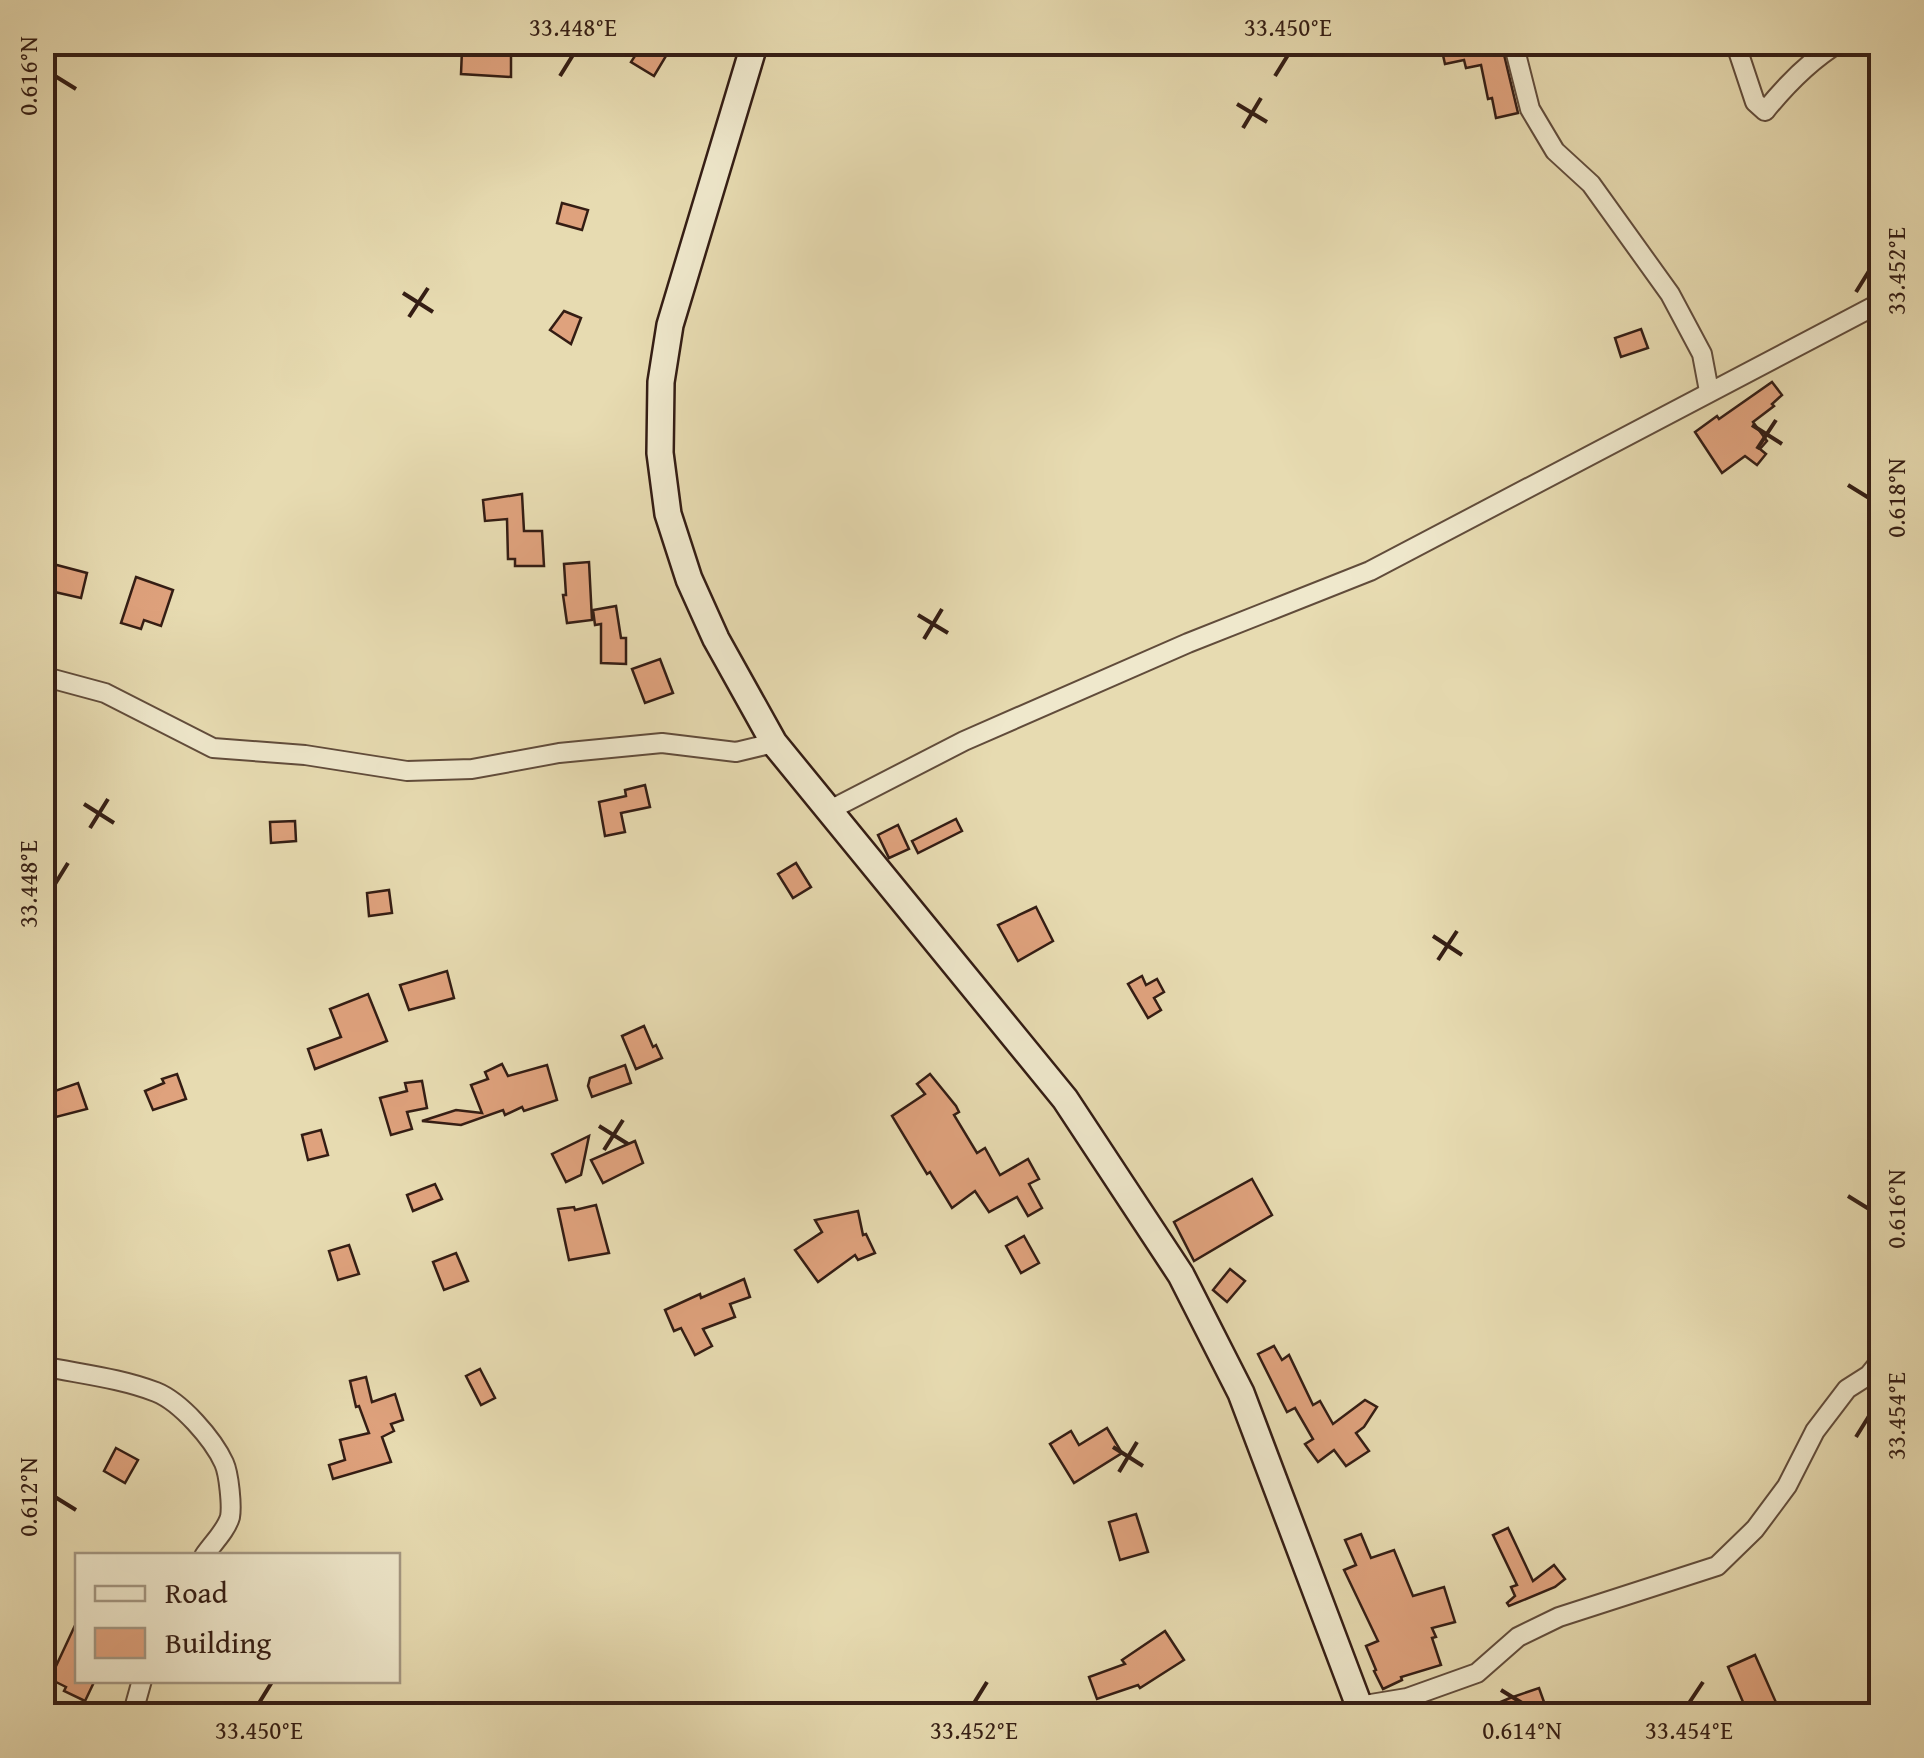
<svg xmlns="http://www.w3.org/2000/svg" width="1924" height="1758" font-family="'Gentium Book Plus',serif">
	<rect width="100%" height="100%" fill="#e7dbb1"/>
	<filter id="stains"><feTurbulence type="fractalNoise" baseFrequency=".002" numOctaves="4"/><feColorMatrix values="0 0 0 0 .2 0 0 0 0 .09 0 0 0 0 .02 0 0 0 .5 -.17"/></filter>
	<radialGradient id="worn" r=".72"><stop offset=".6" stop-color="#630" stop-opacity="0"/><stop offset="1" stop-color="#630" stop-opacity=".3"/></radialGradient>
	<g fill="#dfa27d" stroke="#341d14" stroke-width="2.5">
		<path d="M644 42 666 56 654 76 631 62Z"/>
		<path d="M1440 42H1501L1518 113 1496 118 1492 98 1488 99 1481 65 1466 68 1464 60 1445 64Z"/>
		<path d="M462 50 511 55V77L461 74Z"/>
		<path d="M562 203 588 210 582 230 557 223Z"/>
		<path d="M564 311 581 318 571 344 550 330Z"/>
		<path d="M1641 329 1648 348 1621 357 1615 338Z"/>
		<path d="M1772 382 1782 395 1772 404 1774 406 1753 422 1767 441 1760 449 1766 454 1757 465 1745 456 1722 473 1695 432 1717 416 1719 419Z"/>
		<path d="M522 494 524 531H542L544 566H515V559H508L507 519 485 521 483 500Z"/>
		<path d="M589 562 592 620 567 623 563 595H566L564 564Z"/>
		<path d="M53 564 87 573 81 598 46 590Z"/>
		<path d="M136 577 173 590 161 626 144 620 141 629 121 623Z"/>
		<path d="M616 606 621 638H626V664L601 663V624L595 625 593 610Z"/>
		<path d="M660 659 673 693 645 703 632 669Z"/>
		<path d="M645 785 650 807 621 813 625 832 605 836 599 802 626 796 625 790Z"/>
		<path d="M956 819 962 831 918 853 912 841Z"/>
		<path d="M295 821 296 841 271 843 270 822Z"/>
		<path d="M898 825 909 849 889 858 878 835Z"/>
		<path d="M796 863 811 887 793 898 778 874Z"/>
		<path d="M389 890 392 913 369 916 367 893Z"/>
		<path d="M1036 907 1053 941 1018 961 998 925Z"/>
		<path d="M447 971 454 998 409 1010 400 985Z"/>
		<path d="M1142 976 1146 985 1157 979 1164 992 1154 998 1161 1010 1148 1018 1128 984Z"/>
		<path d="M368 994 387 1041 315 1069 308 1049 341 1037 330 1009Z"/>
		<path d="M644 1026 653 1047 656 1045 662 1058 636 1069 622 1036Z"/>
		<path d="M502 1064 508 1076 547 1065 557 1100 524 1111 522 1107 505 1115 503 1110 461 1125 422 1121 456 1110 482 1113 471 1085 488 1079 485 1072Z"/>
		<path d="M625 1065 631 1083 592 1097 588 1086 590 1078Z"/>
		<path d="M177 1074 186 1099 153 1110 145 1091 164 1083 162 1079Z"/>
		<path d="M930 1074 956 1106 959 1112 954 1115 977 1153 985 1148 1000 1175 1028 1159 1039 1179 1029 1184 1042 1208 1028 1216 1017 1197 989 1212 975 1191 952 1208 930 1172 927 1174 892 1116 925 1094 917 1084Z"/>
		<path d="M422 1081 427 1108 407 1112 412 1129 391 1135 380 1098 407 1091 405 1083Z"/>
		<path d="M78 1083 87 1109 52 1118 46 1094Z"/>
		<path d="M321 1130 328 1155 308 1160 302 1135Z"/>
		<path d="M589 1136 581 1175 566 1182 552 1154Z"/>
		<path d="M635 1141 643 1163 603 1183 591 1160Z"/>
		<path d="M1252 1179 1272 1215 1194 1261 1174 1222Z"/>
		<path d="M435 1184 442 1199 413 1211 407 1195Z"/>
		<path d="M596 1205 609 1253 569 1260 558 1209 574 1207 575 1210Z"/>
		<path d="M858 1211 863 1235 866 1234 875 1253 858 1260 855 1255 818 1282 795 1250 822 1232 815 1220Z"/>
		<path d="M1024 1236 1039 1263 1021 1273 1006 1246Z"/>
		<path d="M349 1245 359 1274 338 1280 329 1251Z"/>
		<path d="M456 1253 468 1281 444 1290 433 1262Z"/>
		<path d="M1230 1269 1245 1281 1227 1302 1213 1290Z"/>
		<path d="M744 1279 750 1297 730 1304 735 1317 703 1329 712 1346 695 1355 681 1328 674 1331 665 1310 700 1294 701 1298Z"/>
		<path d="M1274 1346 1282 1360 1289 1355 1313 1405 1320 1401 1333 1424 1365 1400 1377 1407 1364 1427 1356 1433 1369 1451 1346 1466 1334 1450 1318 1462 1305 1444 1313 1439 1295 1408 1287 1412 1258 1354Z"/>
		<path d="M480 1369 495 1398 481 1405 466 1376Z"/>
		<path d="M366 1377 372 1402 395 1394 403 1420 391 1424 394 1431 382 1437 391 1462 333 1479 329 1465 345 1460 340 1440 369 1433 359 1406 356 1407 350 1381Z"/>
		<path d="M1107 1428 1122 1453 1074 1483 1050 1444 1071 1431 1079 1445Z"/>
		<path d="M116 1448 138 1460 125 1483 104 1471Z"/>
		<path d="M1136 1514 1148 1552 1120 1560 1109 1522Z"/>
		<path d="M1508 1528 1533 1581 1554 1565 1565 1579 1555 1587 1509 1606 1507 1603 1515 1596 1511 1587 1517 1585 1493 1535Z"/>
		<path d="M1361 1534 1371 1558 1394 1550 1413 1596 1444 1587 1455 1622 1432 1628 1436 1637 1432 1638 1441 1665 1401 1677 1402 1680 1383 1689 1374 1671 1376 1670 1366 1646 1378 1641 1344 1570 1356 1565 1345 1540Z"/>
		<path d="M78 1619V1680H95L85 1701 64 1691 66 1687 50 1679Z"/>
		<path d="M1165 1631 1184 1660 1140 1688 1138 1685 1097 1699 1089 1677 1125 1664 1122 1660Z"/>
		<path d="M1755 1655 1782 1716H1749L1728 1667Z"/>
		<path d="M1539 1688 1549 1716H1468L1510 1698Z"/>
	</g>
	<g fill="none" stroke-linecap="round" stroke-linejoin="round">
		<g stroke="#614c3b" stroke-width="22">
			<g id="minor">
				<path d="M1513 42 1530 109 1555 151 1591 184 1670 294 1702 354 1709 391"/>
				<path d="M1735 42 1755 102 1765 111C1786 85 1812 59 1840 42"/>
				<path d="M42 676 105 693 213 748 305 755 407 771 472 769 559 753 662 743 736 752 774 743"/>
				<path d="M828 811 964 741 1188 643 1370 571 1882 302"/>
				<path d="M1882 959 1879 1051 1882 1054"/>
				<path d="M42 1366C80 1374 120 1378 156 1392 181 1402 213 1439 224 1463 229 1474 232 1506 230 1517 226 1531 212 1544 204 1556"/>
				<path d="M1359 1706 1407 1698 1477 1673 1518 1637 1559 1617 1717 1566 1755 1529 1787 1486 1815 1431 1847 1389 1869 1375 1882 1359"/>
				<path d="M132 1716 142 1680"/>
			</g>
		</g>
		<g stroke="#341d14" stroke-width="30">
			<path id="secondary" d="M755 42 670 325 661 382 660 453 668 514 689 579 716 639 774 743 1065 1099 1181 1275 1241 1393 1363 1716"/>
		</g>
		<use href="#minor" stroke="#efe8cc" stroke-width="18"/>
		<use href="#secondary" stroke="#efe8cc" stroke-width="25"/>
	</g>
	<path fill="none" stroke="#341d14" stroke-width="4" d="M55 76 76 89M560 76 573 55M1275 76 1288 55M1237 104 1267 122M1243 128 1261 98M1856 292 1869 271M403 293 433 312M409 317 428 288M1752 425 1782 444M1757 449 1776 420M1848 485 1869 498M918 615 948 633M924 639 942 609M84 804 114 823M90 828 108 799M55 884 68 863M1433 936 1462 955M1438 960 1457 931M599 1126 628 1144M604 1150 623 1120M1848 1196 1869 1209M1856 1437 1869 1416M1113 1447 1143 1466M1119 1472 1137 1442M55 1497 76 1510M1501 1690 1522 1703M259 1703 272 1682M974 1703 987 1682M1689 1703 1703 1682"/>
	<rect width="1924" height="1758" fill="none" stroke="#e7dbb1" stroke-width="110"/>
	<rect x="75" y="1553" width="325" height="130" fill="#efe8cc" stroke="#a49782" stroke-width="2.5"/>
	<rect x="95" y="1586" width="50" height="15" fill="#efe8cc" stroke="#a49782" stroke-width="2.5"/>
	<text x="165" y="1603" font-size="30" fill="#341d14">Road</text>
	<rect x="95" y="1628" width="50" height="30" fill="#dfa27d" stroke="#a49782" stroke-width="2.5"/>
	<text x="165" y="1653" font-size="30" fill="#341d14">Building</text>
	<rect x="55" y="55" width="1814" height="1648" fill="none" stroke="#341d14" stroke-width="4"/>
	<g font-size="25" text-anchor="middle" fill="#341d14">
		<text x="573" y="36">33.448°E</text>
		<text x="1288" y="36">33.450°E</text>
		<text transform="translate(28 76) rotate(-90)" y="9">0.616°N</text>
		<text transform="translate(1896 271) rotate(-90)" y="9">33.452°E</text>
		<text transform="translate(1896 498) rotate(-90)" y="9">0.618°N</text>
		<text transform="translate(28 884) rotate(-90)" y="9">33.448°E</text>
		<text transform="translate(1896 1209) rotate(-90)" y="9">0.616°N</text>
		<text transform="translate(1896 1416) rotate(-90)" y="9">33.454°E</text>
		<text transform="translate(28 1497) rotate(-90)" y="9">0.612°N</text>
		<text x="259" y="1739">33.450°E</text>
		<text x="974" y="1739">33.452°E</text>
		<text x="1522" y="1739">0.614°N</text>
		<text x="1689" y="1739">33.454°E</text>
	</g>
	<rect width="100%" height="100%" filter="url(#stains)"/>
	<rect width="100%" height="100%" fill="url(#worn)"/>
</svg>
